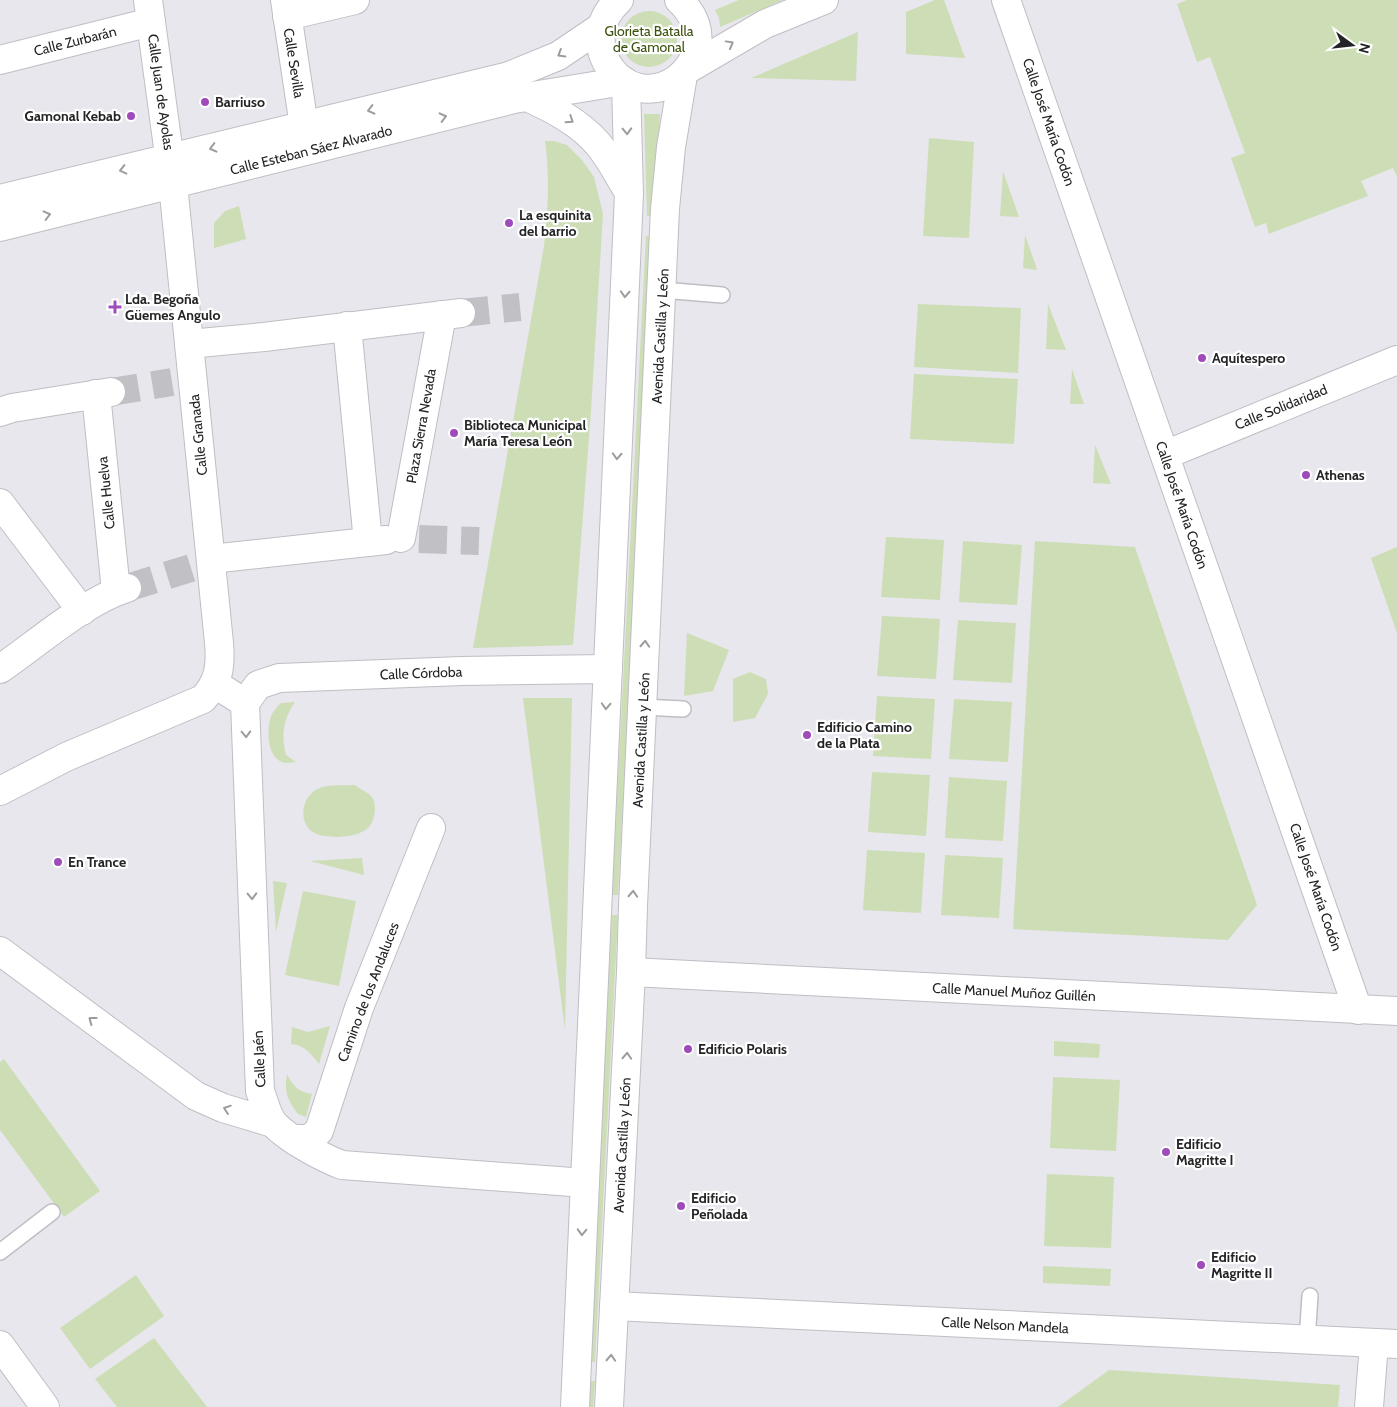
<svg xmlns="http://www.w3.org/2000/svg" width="1397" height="1407" font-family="Cabin,sans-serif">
	<rect width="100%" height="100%" fill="#e7e7ed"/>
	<g fill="#cddeb6">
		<path d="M739 0H783L720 27 719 18 715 10Z"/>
		<path d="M935 0H944L965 58 906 54V12Z"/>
		<path d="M1187 0H1397V176L1393 168 1361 181 1368 196 1269 234 1266 223 1255 227 1231 158 1245 153 1210 57 1197 62 1177 4Z"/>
		<circle cx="649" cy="39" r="28"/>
		<path d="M858 32 856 81 751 78Z"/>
		<path d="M644 114H660L653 216H647Z"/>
		<path d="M929 138 974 142 969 238 923 236Z"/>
		<path d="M545 141H554L567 145 582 160 594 177 603 214 591 411 573 645 473 648 544 246C548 210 550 177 545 141Z"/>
		<path d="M1003 171 1019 217 1000 216Z"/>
		<path d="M239 206 246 239 214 248V223L225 211Z"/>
		<path d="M1025 235 1037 269V270L1023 268Z"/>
		<path d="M646 236H653L618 895H612Z"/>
		<path d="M918 304 1021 308 1018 373 914 367Z"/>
		<path d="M1048 304 1066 350 1046 349Z"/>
		<path d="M1072 369 1084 404H1070Z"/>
		<path d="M914 374 1018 379 1014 444 910 439Z"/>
		<path d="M1095 445 1111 484 1093 483Z"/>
		<path d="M886 537 944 540 940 600 881 597Z"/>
		<path d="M963 541 1022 545 1017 605 959 602Z"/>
		<path d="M1035 541 1135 547 1257 905 1228 940 1013 929Z"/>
		<path d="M1397 547V633L1371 558Z"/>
		<path d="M882 616 940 619 936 679 877 676Z"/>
		<path d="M958 620 1016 623 1012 683 953 680Z"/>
		<path d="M687 633 729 650 713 691 684 696Z"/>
		<path d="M750 672 766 679 768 694 755 718 733 722V679Z"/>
		<path d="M877 696 935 699 931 759 873 756Z"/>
		<path d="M523 698H572L565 1030Z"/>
		<path d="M954 699 1012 702 1008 762 949 759Z"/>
		<path d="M295 702C283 719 281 735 286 755L296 762C289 763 282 764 277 759 267 750 267 728 271 716 273 711 277 707 281 703Z"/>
		<path d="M872 772 930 775 926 836 868 832Z"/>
		<path d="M949 777 1007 781 1003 841 945 838Z"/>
		<path d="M355 785C360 789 367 792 371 796 375 801 375 805 375 810 374 817 373 823 368 828 358 838 325 840 313 832 297 822 302 794 320 788 330 784 344 786 355 785Z"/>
		<path d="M867 850 925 853 921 913 863 910Z"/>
		<path d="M945 855 1003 858 999 918 941 915Z"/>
		<path d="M362 858 364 875 310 861Z"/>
		<path d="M273 881 287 883 276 932Z"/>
		<path d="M303 891 356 901 339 986 285 975Z"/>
		<path d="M612 915H618L595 1362H589Z"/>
		<path d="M330 1026 319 1064C311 1054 305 1045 291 1044L292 1027 308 1032Z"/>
		<path d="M1054 1041 1100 1044 1099 1058 1054 1056Z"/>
		<path d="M4 1059 100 1191 64 1217 0 1130V1062Z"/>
		<path d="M287 1074C293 1086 298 1092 312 1094L306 1117 298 1114C287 1099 284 1092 287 1074Z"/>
		<path d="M1053 1077 1120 1080 1116 1151 1050 1148Z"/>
		<path d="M1047 1174 1114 1177 1111 1248 1044 1246Z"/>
		<path d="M1043 1266 1111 1269 1110 1286 1043 1283Z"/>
		<path d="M136 1275 164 1316 90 1369 60 1328Z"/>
		<path d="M154 1338 207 1407H117L95 1379Z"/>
		<path d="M1109 1370 1340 1385 1338 1407H1058Z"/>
		<path d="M590 1381H595L593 1407H588Z"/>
	</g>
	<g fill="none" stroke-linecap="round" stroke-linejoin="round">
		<g stroke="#c0c0c5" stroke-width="28" stroke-dasharray="28 14" stroke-linecap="butt">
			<path d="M461 313 520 307"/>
			<path d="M111 392 172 382"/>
			<path d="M419 539 479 541"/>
			<path d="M127 588 191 568"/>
		</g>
		<g stroke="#bebec4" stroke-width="18">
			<g id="service">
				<path d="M662 290 722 295"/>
				<path d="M642 707 683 709"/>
				<path d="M0 1252 52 1212"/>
				<path d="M1307 1340 1310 1296"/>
			</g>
		</g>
		<g stroke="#bebec4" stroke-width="30">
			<g id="minor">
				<path d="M285 0 304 126"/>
				<path d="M1006 0 1358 1010"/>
				<path d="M287 16 355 0"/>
				<path d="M0 60 151 22"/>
				<path d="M527 97C553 109 579 122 598 144 610 158 618 175 628 191"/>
				<path d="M347 326 368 542"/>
				<path d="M189 344 264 337 461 313"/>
				<path d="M96 394 116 591"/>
				<path d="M0 412 12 408 111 392"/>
				<path d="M1165 455 1397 360"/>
				<path d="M0 503 82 611"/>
				<path d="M401 538 442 315"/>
				<path d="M211 559 386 540"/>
				<path d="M0 669C38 643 85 601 127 588"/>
				<path d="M215 684 245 703 260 1091C264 1101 267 1116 274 1124 288 1139 323 1158 342 1165L585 1183"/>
				<path d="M245 703 258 685 279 678 462 671 608 669"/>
				<path d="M0 791 66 757 203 699C219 682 221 666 219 643L173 184 148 0"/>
				<path d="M0 951 196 1096 223 1108 273 1123"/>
				<path d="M631 972 1397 1011"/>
				<path d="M293 1139H309L319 1131 359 1008 431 828"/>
				<path d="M614 1306 1397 1344"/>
				<path d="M0 1345 45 1407"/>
				<path d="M575 1407 629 194 626 83"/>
				<path d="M609 1407 631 972 633 906 665 209 671 147 683 75"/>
				<path d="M1369 1407 1374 1344"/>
			</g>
		</g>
		<g stroke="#bebec4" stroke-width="30">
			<g id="secondary">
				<path d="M619 0C571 43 626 115 677 79 687 71 695 60 697 48 700 28 693 13 679 0"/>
				<path d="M688 69 765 24 824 0"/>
				<path d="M0 199 509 76 558 56 601 27"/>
				<path d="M0 227 514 99 624 81"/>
			</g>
		</g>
		<use href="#service" stroke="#fff" stroke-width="15"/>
		<use href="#minor" stroke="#fff" stroke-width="28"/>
		<use href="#secondary" stroke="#fff" stroke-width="28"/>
	</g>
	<defs><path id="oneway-chevron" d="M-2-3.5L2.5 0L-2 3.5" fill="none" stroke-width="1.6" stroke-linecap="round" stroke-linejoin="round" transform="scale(1.25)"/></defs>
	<g stroke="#9c9c9d">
		<use href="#oneway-chevron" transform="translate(730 44) rotate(-29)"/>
		<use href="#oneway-chevron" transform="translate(561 54) rotate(149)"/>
		<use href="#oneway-chevron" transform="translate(371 110) rotate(166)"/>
		<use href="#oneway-chevron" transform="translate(443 117) rotate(-14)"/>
		<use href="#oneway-chevron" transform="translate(570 120) rotate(34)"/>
		<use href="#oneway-chevron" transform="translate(627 131) rotate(88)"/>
		<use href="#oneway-chevron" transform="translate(213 148) rotate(166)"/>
		<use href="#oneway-chevron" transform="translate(123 170) rotate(167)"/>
		<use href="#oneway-chevron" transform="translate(47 215) rotate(-14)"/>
		<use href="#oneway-chevron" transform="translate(625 294) rotate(93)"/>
		<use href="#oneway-chevron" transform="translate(617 456) rotate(93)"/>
		<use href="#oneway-chevron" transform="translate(645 644) rotate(-87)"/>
		<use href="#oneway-chevron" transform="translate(606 706) rotate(93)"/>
		<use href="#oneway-chevron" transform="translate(246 734) rotate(88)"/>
		<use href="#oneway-chevron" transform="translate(633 894) rotate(-87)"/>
		<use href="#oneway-chevron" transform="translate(252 896) rotate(88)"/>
		<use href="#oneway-chevron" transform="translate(92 1020) rotate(-143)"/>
		<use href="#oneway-chevron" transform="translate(627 1056) rotate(-87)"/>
		<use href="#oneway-chevron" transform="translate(227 1109) rotate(-161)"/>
		<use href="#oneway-chevron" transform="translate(582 1232) rotate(92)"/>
		<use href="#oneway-chevron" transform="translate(611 1358) rotate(-87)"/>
	</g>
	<g fill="#9f4cba" stroke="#fff" stroke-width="2">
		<circle cx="205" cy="102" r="5"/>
		<circle cx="131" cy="116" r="5"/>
		<circle cx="509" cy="223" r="5"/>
		<path d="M112.5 299.5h5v5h5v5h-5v5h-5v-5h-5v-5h5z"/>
		<circle cx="1202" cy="358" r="5"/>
		<circle cx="454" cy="433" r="5"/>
		<circle cx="1306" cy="475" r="5"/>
		<circle cx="807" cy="735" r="5"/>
		<circle cx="58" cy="862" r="5"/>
		<circle cx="688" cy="1049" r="5"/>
		<circle cx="1166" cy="1152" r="5"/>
		<circle cx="681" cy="1206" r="5"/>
		<circle cx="1201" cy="1265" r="5"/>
	</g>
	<g text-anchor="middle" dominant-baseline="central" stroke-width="4.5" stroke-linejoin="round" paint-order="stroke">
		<g font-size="14" fill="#3b510b" stroke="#fff">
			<text x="649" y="31">Glorieta Batalla<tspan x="649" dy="16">de Gamonal</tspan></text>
		</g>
		<g font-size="14" fill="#242426" stroke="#fff">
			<text transform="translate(75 41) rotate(-14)">Calle Zurbarán</text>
			<text transform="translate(294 63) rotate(81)">Calle Sevilla</text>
			<text transform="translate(161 92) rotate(82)">Calle Juan de Ayolas</text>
			<text transform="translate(1049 122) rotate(71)">Calle José María Codón</text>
			<text transform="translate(311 150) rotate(-14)">Calle Esteban Sáez Alvarado</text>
			<text transform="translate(660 336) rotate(-87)">Avenida Castilla y León</text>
			<text transform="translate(1281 407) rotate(-22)">Calle Solidaridad</text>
			<text transform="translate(421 426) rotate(-80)">Plaza Sierra Nevada</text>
			<text transform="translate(198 435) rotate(-96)">Calle Granada</text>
			<text transform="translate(106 493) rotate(-96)">Calle Huelva</text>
			<text transform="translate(1182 505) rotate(71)">Calle José María Codón</text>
			<text transform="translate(421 673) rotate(-2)">Calle Córdoba</text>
			<text transform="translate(641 740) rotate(-87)">Avenida Castilla y León</text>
			<text transform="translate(1316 887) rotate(71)">Calle José María Codón</text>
			<text transform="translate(368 992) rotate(-69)">Camino de los Andaluces</text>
			<text transform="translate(1014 992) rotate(3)">Calle Manuel Muñoz Guillén</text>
			<text transform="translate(259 1059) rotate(-93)">Calle Jaén</text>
			<text transform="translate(622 1145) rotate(-87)">Avenida Castilla y León</text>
			<text transform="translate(1005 1325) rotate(3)">Calle Nelson Mandela</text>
		</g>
		<g font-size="14" font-weight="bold" fill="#242426" stroke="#fff" text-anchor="start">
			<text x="215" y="102">Barriuso</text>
			<text x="121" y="116" text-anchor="end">Gamonal Kebab</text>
			<text x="519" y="215">La esquinita<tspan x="519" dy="16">del barrio</tspan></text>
			<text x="125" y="299">Lda. Begoña<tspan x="125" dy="16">Güemes Angulo</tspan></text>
			<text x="1212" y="358">Aquítespero</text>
			<text x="464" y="425">Biblioteca Municipal<tspan x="464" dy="16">María Teresa León</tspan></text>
			<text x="1316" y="475">Athenas</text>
			<text x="817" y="727">Edificio Camino<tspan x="817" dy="16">de la Plata</tspan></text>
			<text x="68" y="862">En Trance</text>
			<text x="698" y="1049">Edificio Polaris</text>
			<text x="1176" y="1144">Edificio<tspan x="1176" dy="16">Magritte I</tspan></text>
			<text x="691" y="1198">Edificio<tspan x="691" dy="16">Peñolada</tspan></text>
			<text x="1211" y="1257">Edificio<tspan x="1211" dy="16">Magritte II</tspan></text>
		</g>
	</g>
	<g transform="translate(1352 45) rotate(105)" stroke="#ffffff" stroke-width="4" paint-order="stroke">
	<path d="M0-4L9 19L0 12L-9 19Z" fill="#242426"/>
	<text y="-8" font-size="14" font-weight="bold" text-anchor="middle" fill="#242426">N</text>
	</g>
</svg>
